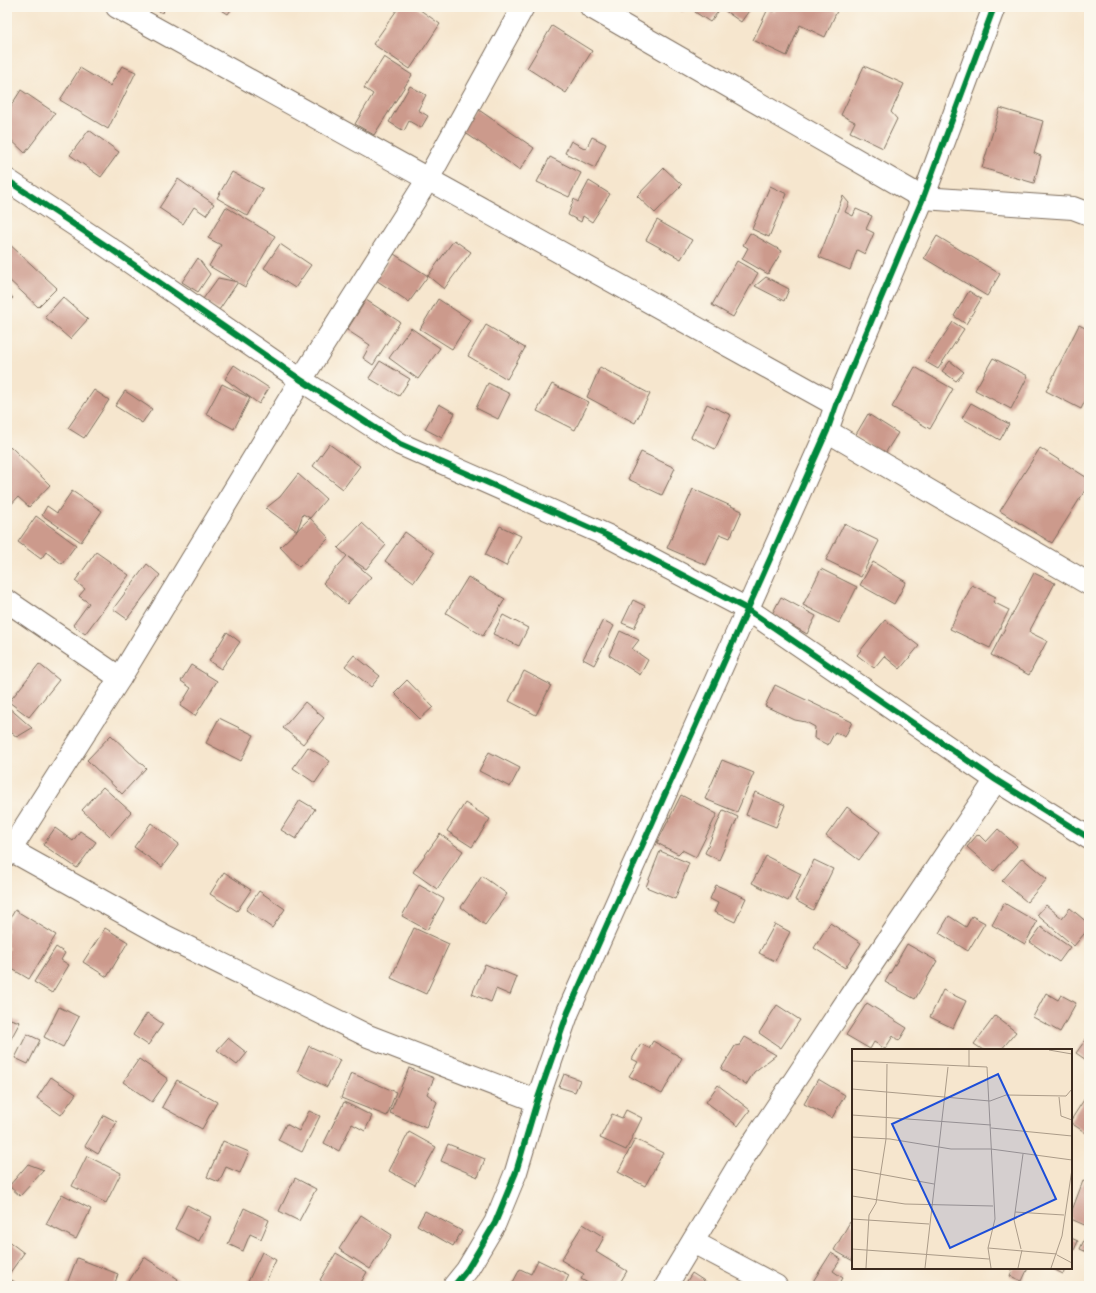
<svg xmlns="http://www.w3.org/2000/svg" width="1096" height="1293" font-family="'Shantell Sans',sans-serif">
	<rect width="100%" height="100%" fill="#fbf7ec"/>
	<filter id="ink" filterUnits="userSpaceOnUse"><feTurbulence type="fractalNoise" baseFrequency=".025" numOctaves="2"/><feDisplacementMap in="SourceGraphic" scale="8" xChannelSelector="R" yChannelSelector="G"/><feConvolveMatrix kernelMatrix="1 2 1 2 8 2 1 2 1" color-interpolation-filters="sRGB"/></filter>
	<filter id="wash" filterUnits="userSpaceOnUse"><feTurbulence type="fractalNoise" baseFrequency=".012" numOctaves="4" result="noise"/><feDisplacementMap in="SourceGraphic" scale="16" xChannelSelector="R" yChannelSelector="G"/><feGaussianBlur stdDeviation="0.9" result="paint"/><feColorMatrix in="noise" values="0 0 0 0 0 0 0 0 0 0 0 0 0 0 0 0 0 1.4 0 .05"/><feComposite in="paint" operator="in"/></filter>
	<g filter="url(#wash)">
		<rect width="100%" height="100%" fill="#f6e6ce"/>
		<g id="blocks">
			<g fill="#cc9a8c">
				<path d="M148 7H165L163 13Z"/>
				<path d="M217 7H233L228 14Z"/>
				<path d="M399 7H416L440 24 410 69 373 44Z"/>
				<path d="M676 7H686L683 12Z"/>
				<path d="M698 7H750L751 8 741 22 721 8 710 22 695 12Z"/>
				<path d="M776 7H829L837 11 825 37 800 25 787 56 753 40 768 9 774 12Z"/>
				<path d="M552 26 592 51 566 93 527 68Z"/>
				<path d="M384 57 412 75 374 135 355 124 373 94 364 88Z"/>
				<path d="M122 66 136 72 108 129 60 100 80 68 110 86Z"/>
				<path d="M864 66 904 84 891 112 897 119 883 148 850 132 855 122 841 115Z"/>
				<path d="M410 86 426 95 418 110 428 116 421 128 409 121 404 131 389 122Z"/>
				<path d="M21 90 55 113 25 153 7 136V112Z"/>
				<path d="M476 108 534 148 520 170 461 130Z"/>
				<path d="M1000 108 1043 121 1034 153 1041 156 1034 183 982 168Z"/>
				<path d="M89 130 119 152 101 177 70 155Z"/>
				<path d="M592 137 606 144 595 168 565 153 571 141 586 149Z"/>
				<path d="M550 157 581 173 569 197 537 182Z"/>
				<path d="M664 168 682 185 655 213 637 196Z"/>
				<path d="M232 172 263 189 248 216 217 198Z"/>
				<path d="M178 179 214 204 206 215 194 207 183 224 159 208Z"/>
				<path d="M589 181 610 194 592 222 583 216 581 222 568 215 574 199 578 202Z"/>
				<path d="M770 186 787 194 769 237 752 229Z"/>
				<path d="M843 196 849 203 845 212 853 216 856 209 872 216 866 229 874 233 865 254 857 250 850 270 819 257Z"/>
				<path d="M226 207 275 236 245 287 209 266 221 245 208 238Z"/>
				<path d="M657 220 692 240 681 259 646 240Z"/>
				<path d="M750 233 782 251 768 274 742 259 748 248 743 245Z"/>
				<path d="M937 236 1000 274 987 296 924 258Z"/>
				<path d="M454 240 471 252 444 289 428 276Z"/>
				<path d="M7 242 57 288 38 307 7 278Z"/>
				<path d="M280 244 311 265 295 288 264 268Z"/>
				<path d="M394 254 428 276 409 302 376 280Z"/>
				<path d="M198 258 210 274 198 292 182 282Z"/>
				<path d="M737 261 758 273 733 317 712 305Z"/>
				<path d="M766 277 789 289 784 301 755 286Z"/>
				<path d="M218 278 238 282 219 310 203 299Z"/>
				<path d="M7 291 13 298 7 303Z"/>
				<path d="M969 291 981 299 966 324 954 316Z"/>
				<path d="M63 297 88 319 70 339 45 317Z"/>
				<path d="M438 299 470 320 452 349 420 329Z"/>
				<path d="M366 300 400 322 373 365 363 358 370 345 347 330Z"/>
				<path d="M953 322 964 329 938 369 926 362Z"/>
				<path d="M486 325 525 348 507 379 468 356Z"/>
				<path d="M1079 325 1089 330V393L1081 409 1046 391Z"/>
				<path d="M411 328 440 348 418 379 389 358Z"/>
				<path d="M993 358 1028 376 1011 409 975 390Z"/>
				<path d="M380 361 410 379 399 396 369 378Z"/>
				<path d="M950 361 964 372 956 381 942 371Z"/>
				<path d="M234 365 269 388 259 404 225 379Z"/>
				<path d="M600 367 650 394 635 423 587 397Z"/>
				<path d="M915 367 953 389 930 429 892 407Z"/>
				<path d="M488 383 510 394 498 419 476 408Z"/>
				<path d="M222 384 250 398 234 429 206 414Z"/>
				<path d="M552 384 589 402 575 430 537 411Z"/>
				<path d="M94 390 109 400 84 438 68 428Z"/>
				<path d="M125 391 152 409 142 423 115 406Z"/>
				<path d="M971 403 1009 424 1000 440 962 418Z"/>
				<path d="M439 404 455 413 442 438 425 429Z"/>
				<path d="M707 404 731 415 715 449 691 437Z"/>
				<path d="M868 414 898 433 884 455 855 436Z"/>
				<path d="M329 444 360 466 343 489 313 466Z"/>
				<path d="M11 447 50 485 29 507 18 497 9 507 7 505V451Z"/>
				<path d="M1040 448 1089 479V484L1052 543 1000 511Z"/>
				<path d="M641 452 675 468 662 495 628 479Z"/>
				<path d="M298 474 326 499 310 518 303 514 297 531 266 508 280 497Z"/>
				<path d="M693 489 742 511 730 538 720 534 706 565 667 548Z"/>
				<path d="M72 491 102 511 81 542 42 515 47 506 57 513Z"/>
				<path d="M36 516 76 545 62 564 46 552 41 559 18 542Z"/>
				<path d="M310 518 329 538 299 567 280 547Z"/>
				<path d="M362 523 386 545 366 569 348 557 371 577 347 604 323 583 347 556 338 548Z"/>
				<path d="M844 524 879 541 861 577 826 560Z"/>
				<path d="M500 526 521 536 506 566 485 555Z"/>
				<path d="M405 532 434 553 414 582 385 561Z"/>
				<path d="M96 552 129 575 85 634 73 625 89 603 79 596 85 589 75 581Z"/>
				<path d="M873 562 906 582 894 604 860 585Z"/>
				<path d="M147 564 160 575 127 619 113 609Z"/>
				<path d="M821 569 857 587 839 623 803 605Z"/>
				<path d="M1034 573 1055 583 1029 632 1047 641 1029 675 991 655Z"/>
				<path d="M468 577 505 599 483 636 446 613Z"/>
				<path d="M972 585 996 597 993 602 1009 610 990 648 950 629Z"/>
				<path d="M781 597 816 616 807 634 772 614Z"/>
				<path d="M633 600 645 606 634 628 622 623Z"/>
				<path d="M503 615 528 628 519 646 493 634Z"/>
				<path d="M603 620 614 626 594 665 583 659Z"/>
				<path d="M885 620 919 646 900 669 884 656 874 668 857 655Z"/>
				<path d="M620 631 639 640 632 649 648 660 640 675 609 655Z"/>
				<path d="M227 632 240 642 221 669 209 661Z"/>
				<path d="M354 655 380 676 371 687 345 666Z"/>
				<path d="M39 664 59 680 29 717 9 702Z"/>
				<path d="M191 665 217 681 195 716 180 706 191 688 181 681Z"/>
				<path d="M524 671 551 685 536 715 509 701Z"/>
				<path d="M407 680 433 707 420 719 394 693Z"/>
				<path d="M775 685 852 722 845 737 835 732 828 745 814 738 815 727 806 722 795 720 765 706Z"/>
				<path d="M305 702 324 718 303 744 283 728Z"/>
				<path d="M7 706 32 728 17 737 7 729Z"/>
				<path d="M219 718 254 735 241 761 206 743Z"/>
				<path d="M111 735 146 768 122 794 87 760Z"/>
				<path d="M308 747 330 761 315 783 293 768Z"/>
				<path d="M489 752 520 768 510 787 479 771Z"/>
				<path d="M722 760 754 773 737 812 705 799Z"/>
				<path d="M103 787 131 812 110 836 82 810Z"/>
				<path d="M755 792 785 805 776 827 746 815Z"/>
				<path d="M681 795 717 814 696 857 682 850 678 854 657 843Z"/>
				<path d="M300 800 315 809 296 839 281 830Z"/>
				<path d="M465 803 490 819 472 847 447 831Z"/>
				<path d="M847 807 880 832 859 860 826 836Z"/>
				<path d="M723 810 738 817 719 860 705 853Z"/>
				<path d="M151 823 179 844 162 867 134 847Z"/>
				<path d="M55 828 73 841 80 831 96 842 77 868 43 845Z"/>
				<path d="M998 829 1017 846 994 871 967 847 978 834 986 842Z"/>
				<path d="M440 834 463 851 437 889 413 872Z"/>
				<path d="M660 851 689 863 675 899 646 887Z"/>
				<path d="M766 856 801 874 788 901 752 883Z"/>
				<path d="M1022 858 1047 879 1027 902 1002 881Z"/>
				<path d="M814 860 833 869 813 910 795 900Z"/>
				<path d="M224 872 251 890 237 911 210 894Z"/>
				<path d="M482 876 507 894 485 925 461 907Z"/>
				<path d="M419 885 444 899 427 930 402 916Z"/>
				<path d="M716 885 746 898 735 922 714 912 718 903 710 899Z"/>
				<path d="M259 891 285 909 272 928 246 910Z"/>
				<path d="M1004 903 1037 922 1025 944 992 925Z"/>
				<path d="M1046 905 1062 918 1070 908 1089 924V928L1074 946 1037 915Z"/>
				<path d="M15 910 56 935 29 979 7 966V952L9 948 7 947V924Z"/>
				<path d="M949 916 966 927 972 916 985 923 968 951 939 933Z"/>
				<path d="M830 923 861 943 845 968 814 948Z"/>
				<path d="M775 924 790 932 775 961 759 953Z"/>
				<path d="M1041 927 1070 947 1059 962 1030 942Z"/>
				<path d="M105 928 128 942 107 977 83 962Z"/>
				<path d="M414 928 449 944 426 994 391 978Z"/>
				<path d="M907 944 937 961 915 999 885 982Z"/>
				<path d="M56 947 65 953 61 960 69 965 52 993 34 982Z"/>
				<path d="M485 964 517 977 510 995 496 989 491 1002 472 994Z"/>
				<path d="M943 990 966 1001 953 1028 930 1017Z"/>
				<path d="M1046 993 1058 1000 1061 995 1076 1003 1060 1032 1033 1017Z"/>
				<path d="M867 1003 907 1028 899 1041 893 1036 885 1049 874 1042 870 1049 846 1035Z"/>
				<path d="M777 1005 800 1020 781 1048 759 1033Z"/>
				<path d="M59 1007 79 1017 63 1047 44 1037Z"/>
				<path d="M147 1013 163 1024 148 1045 133 1035Z"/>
				<path d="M995 1016 1016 1032 1001 1050H983L974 1044Z"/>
				<path d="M7 1018 20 1022 7 1046Z"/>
				<path d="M27 1034 40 1040 28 1064 15 1058Z"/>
				<path d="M1089 1035V1062L1076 1053Z"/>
				<path d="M745 1037 776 1055 754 1072 746 1085 721 1069 735 1046 740 1045Z"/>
				<path d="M228 1038 247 1053 237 1065 217 1050Z"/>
				<path d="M653 1041 682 1058 662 1094 629 1076 638 1062 632 1059 641 1044 649 1048Z"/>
				<path d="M309 1046 340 1060 327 1087 297 1072Z"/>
				<path d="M139 1059 168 1079 152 1102 123 1082Z"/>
				<path d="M409 1068 434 1078 427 1094 437 1102 426 1128 390 1113Z"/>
				<path d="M351 1073 396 1092 387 1116 341 1098Z"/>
				<path d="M564 1074 580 1080 575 1092 559 1087Z"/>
				<path d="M51 1077 76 1094 61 1115 37 1098Z"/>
				<path d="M818 1079 845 1095 832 1118 804 1104Z"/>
				<path d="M177 1080 217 1102 202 1129 162 1107Z"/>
				<path d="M718 1085 750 1110 738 1126 706 1102Z"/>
				<path d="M1089 1092V1135L1071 1123V1120Z"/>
				<path d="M344 1102 372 1116 365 1131 352 1124 339 1151 324 1143Z"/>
				<path d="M626 1110 642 1118 626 1150 600 1138 612 1114 622 1118Z"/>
				<path d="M309 1111 320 1116 302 1152 278 1140 286 1124 299 1131Z"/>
				<path d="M104 1115 117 1122 98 1154 85 1146Z"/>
				<path d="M409 1132 436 1147 415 1185 389 1171Z"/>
				<path d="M635 1139 663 1153 645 1186 618 1172Z"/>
				<path d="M223 1141 249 1152 240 1173 226 1167 219 1182 207 1177Z"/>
				<path d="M448 1144 485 1159 478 1177 441 1161Z"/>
				<path d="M87 1156 121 1173 106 1203 72 1186Z"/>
				<path d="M28 1164 44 1170 20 1196 9 1186Z"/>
				<path d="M295 1178 316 1189 299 1221 279 1211Z"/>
				<path d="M1083 1181 1089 1183V1227L1071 1219V1213Z"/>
				<path d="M62 1194 91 1209 76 1239 46 1224Z"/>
				<path d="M187 1205 211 1217 199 1241 175 1229Z"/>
				<path d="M244 1208 269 1220 261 1239 250 1234 243 1251 228 1244Z"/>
				<path d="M425 1211 462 1231 453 1246 417 1225Z"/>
				<path d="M361 1215 392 1235 370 1269 339 1249Z"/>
				<path d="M850 1222 853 1224V1261L834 1250Z"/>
				<path d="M583 1224 604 1237 596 1252 627 1271 618 1286H593L581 1279 584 1274 561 1260Z"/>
				<path d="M1088 1231H1089V1253L1080 1249Z"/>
				<path d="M1071 1238 1078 1241 1071 1257Z"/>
				<path d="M7 1240 24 1253 9 1274 7 1272Z"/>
				<path d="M262 1252 276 1260 264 1286H246Z"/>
				<path d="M336 1253 367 1272 359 1286H329L320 1280Z"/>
				<path d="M831 1253 841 1259 833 1271 843 1278 838 1286H817L812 1283Z"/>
				<path d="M144 1257 178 1279 174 1286H126Z"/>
				<path d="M77 1258 118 1274 114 1286H66Z"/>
				<path d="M538 1260 569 1275 564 1286H511L520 1269 531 1274Z"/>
				<path d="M1013 1268H1028L1022 1281 1010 1276Z"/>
				<path d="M1051 1268H1066L1063 1274Z"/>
				<path d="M692 1273 709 1284 707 1286H684Z"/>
				<path d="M7 1277 18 1284 17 1286H7Z"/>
			</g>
		</g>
	</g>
	<g filter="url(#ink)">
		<use href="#blocks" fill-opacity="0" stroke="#7c6c5c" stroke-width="1"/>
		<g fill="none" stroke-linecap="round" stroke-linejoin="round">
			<g stroke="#7c6c5c" stroke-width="24">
				<g id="street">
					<path d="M117 7 836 405"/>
					<path d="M591 7 923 198 1073 208 1089 214"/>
					<path d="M7 180 108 247 301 380 400 444 606 535 747 609 996 780 1089 838"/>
					<path d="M827 431 1089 584"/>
					<path d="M7 601 120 678"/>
					<path d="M7 848 165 936 368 1036 537 1101"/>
					<path d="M7 855 120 678 301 380 428 179 523 7"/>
					<path d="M693 1242 776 1286"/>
					<path d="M454 1286 467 1270 495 1223 516 1172 537 1101 568 1012 827 431 836 405 923 198 994 7"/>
					<path d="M666 1286 743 1158 857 986 996 780"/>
				</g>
			</g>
			<use href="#street" stroke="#fff" stroke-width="22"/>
			<g stroke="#fbf7ec" stroke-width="8">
				<g id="cycleway">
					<path d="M7 180 108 247 301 380 400 444 606 535 747 609 996 780 1089 838"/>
					<path d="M454 1286 467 1270 495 1223 516 1172 537 1101 568 1012 827 431 836 405 923 198 994 7"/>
				</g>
			</g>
			<use href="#cycleway" stroke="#00873e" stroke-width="6"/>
		</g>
	</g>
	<g transform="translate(852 1049)">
		<rect width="220" height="220" fill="#f6e6ce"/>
		<path fill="none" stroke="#ab9b88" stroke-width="1" d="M197 1 220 5M0 12 135 18 143 170 136 199 139 219M117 18V1M0 40 138 52 154 46 214 47 220 40M207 48 209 67 220 71M0 66 139 76M139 79 220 87M0 88 38 90 99 100H139L220 111M0 120 82 135M0 147 53 155 141 157M163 163 212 166M0 170 77 175M136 199 205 205M0 200 137 210M169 200 162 171 171 105M205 206 220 214M14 219 17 166 24 154 34 90 35 15M73 219 96 18M166 219 170 201M199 219 210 187 220 120"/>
		<path fill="#1d4ed8" fill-opacity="0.15" stroke="#1d4ed8" stroke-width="2" d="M146 25 204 150 98 199 40 75Z"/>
		<rect width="220" height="220" fill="none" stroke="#3b2a1e" stroke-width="2"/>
	</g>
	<rect width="1096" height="1293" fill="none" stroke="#fbf7ec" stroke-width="24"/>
</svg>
